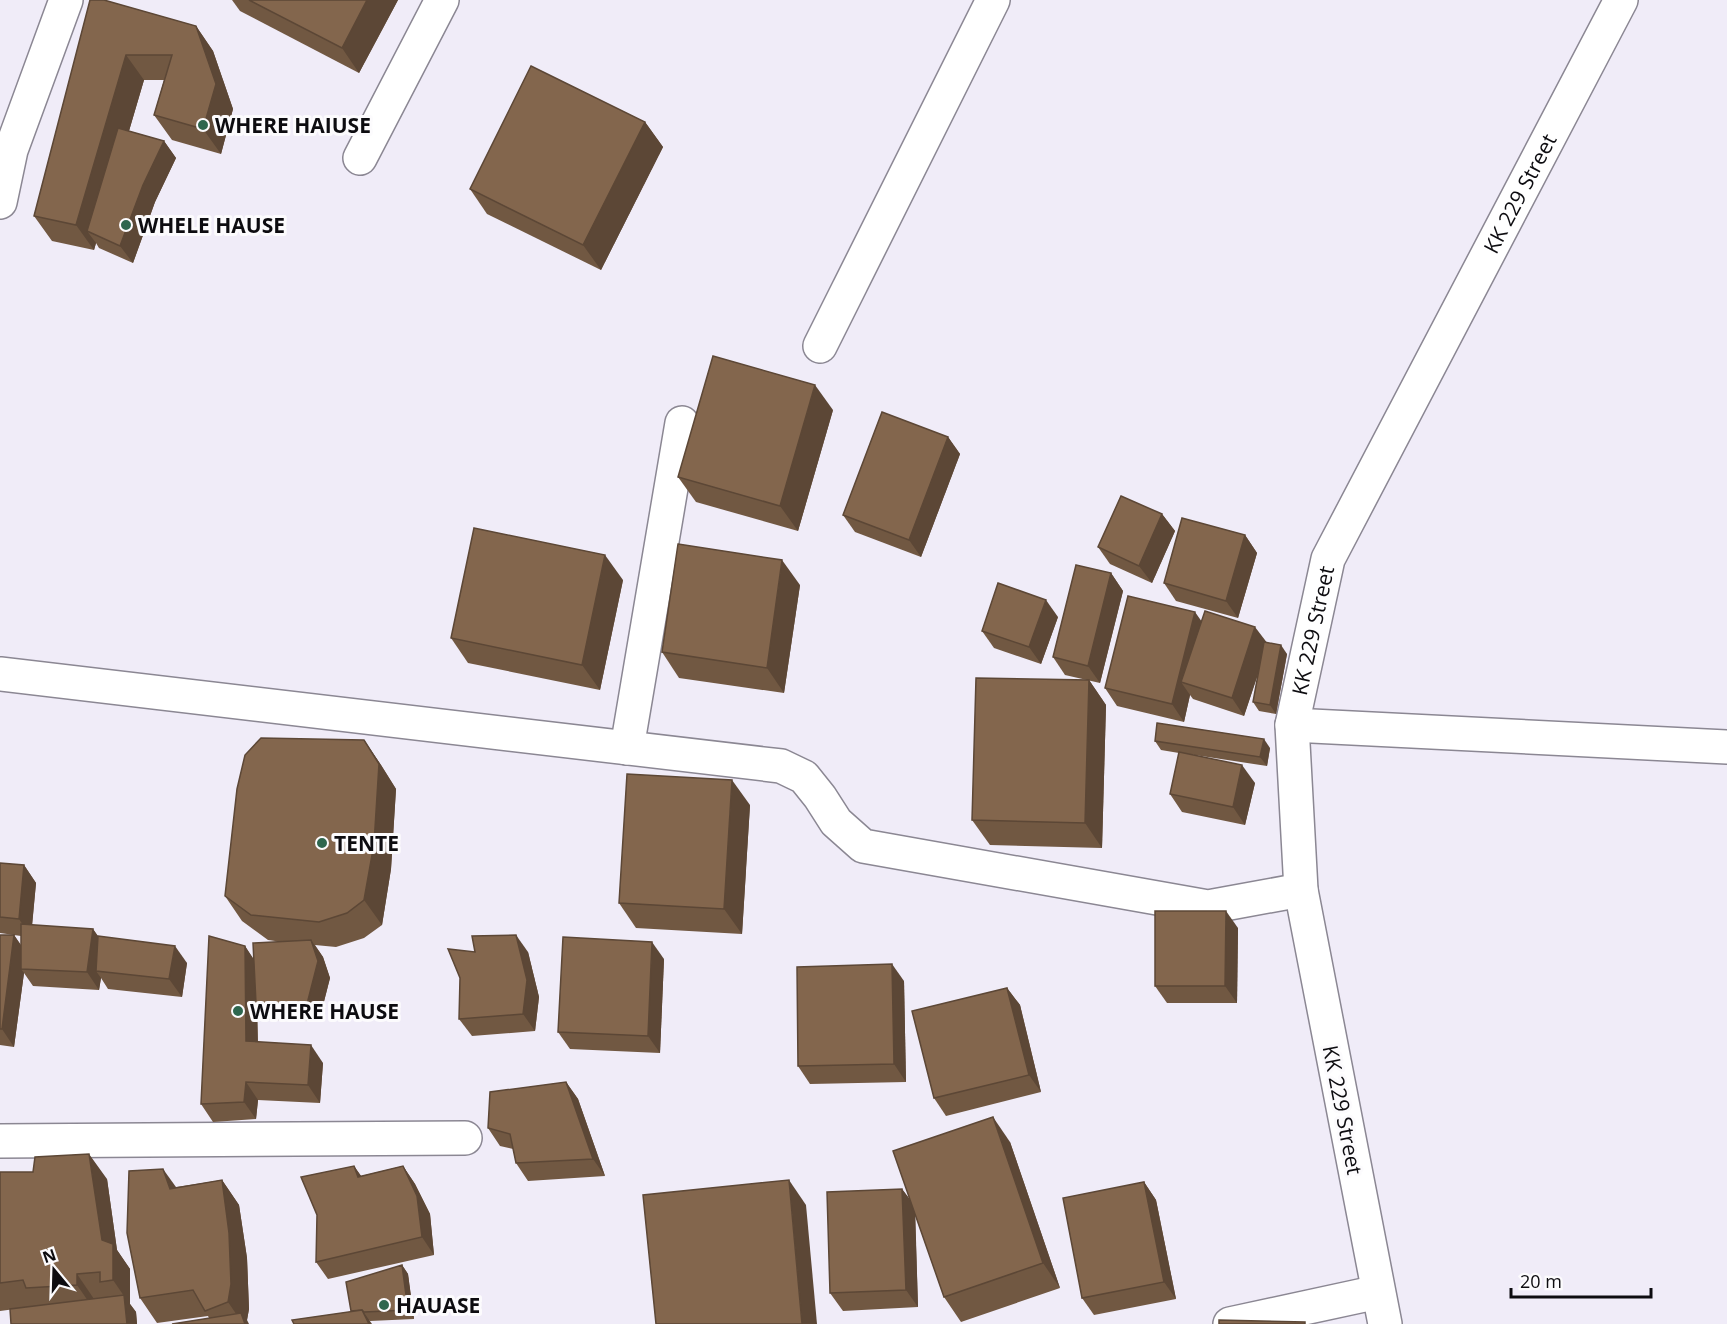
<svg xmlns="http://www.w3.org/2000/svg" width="1727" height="1324" font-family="'Open Sans',sans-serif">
	<rect width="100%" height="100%" fill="#f0ecf8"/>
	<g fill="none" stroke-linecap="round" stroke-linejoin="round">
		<g stroke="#8b8793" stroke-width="36">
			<g id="minor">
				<path d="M360 158 442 0"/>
				<path d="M0 202 11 150 66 0"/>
				<path d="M820 346 993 0"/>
				<path d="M0 674 781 766 804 777 820 797 836 822 863 846 1208 907 1301 890"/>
				<path d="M1292 725 1727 747"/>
				<path d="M627 748 682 423"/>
				<path d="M0 1141 465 1138"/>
				<path d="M1230 1324 1378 1292"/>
				<path id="s1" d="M1385 1324 1301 890 1292 725 1328 559 1621 0"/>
			</g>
		</g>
		<use href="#minor" stroke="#fff" stroke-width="33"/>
	</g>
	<g fill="#715842">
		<path d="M90 0 196 26 213 51 233 109 221 154 172 140 154 115 164 80H144L129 131 164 141 176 158 155 202 133 263 99 248 96 243 94 250 52 241 34 216Z"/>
		<path d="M232 0H398L359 73 240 11Z"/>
		<path d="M645 122 663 147 601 270 487 214 470 189Z"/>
		<path d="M833 410 798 531 696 502 678 477Z"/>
		<path d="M948 437 960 454 921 557 855 532 843 515Z"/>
		<path d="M1162 514 1175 531 1152 583 1110 564 1098 547Z"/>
		<path d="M1245 535 1257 553 1238 618 1176 601 1164 583Z"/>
		<path d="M1111 573 1123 591 1100 683 1065 675 1053 657Z"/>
		<path d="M623 580 600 690 468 663 451 638Z"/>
		<path d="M800 585 784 693 679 678 662 652Z"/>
		<path d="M1058 617 1041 664 994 648 982 631Z"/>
		<path d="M1201 621 1266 643 1287 654 1276 714 1259 711 1253 702 1260 668 1244 716 1193 699 1190 695 1184 722 1117 706 1105 688Z"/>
		<path d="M1089 680 1106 705 1102 848 990 845 972 820Z"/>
		<path d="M364 740 381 765 396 789 391 869 382 925 364 938 336 947 315 945 323 957 330 978 319 1021 268 1020 257 1005 258 1042 323 1063 320 1103 258 1100 256 1119 213 1122 201 1104 245 946 253 959 282 942 268 940 242 921 225 896Z"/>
		<path d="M1155 741 1270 748 1267 766 1188 754 1255 783 1245 825 1182 812 1170 794 1179 753 1161 750Z"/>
		<path d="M750 805 742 934 636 928 619 903Z"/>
		<path d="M0 863 24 865 36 883 32 925 93 929 98 936 187 963 182 997 108 989 101 978 99 990 33 986 24 973 14 1047 0 1045V935H14L21 945V936L0 933Z"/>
		<path d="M1238 928 1237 1003H1167L1155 986Z"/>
		<path d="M475 952H528L539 997 535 1031 472 1036 459 1019Z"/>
		<path d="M664 959 660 1053 570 1049 558 1032Z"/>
		<path d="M904 981 906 1082 810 1084 798 1066Z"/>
		<path d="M1007 988 1020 1005 1041 1092 946 1116 934 1098Z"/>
		<path d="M566 1082 578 1099 605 1176 528 1181 516 1163 513 1149 500 1146 488 1128Z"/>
		<path d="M1010 1142 1060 1288 961 1322 944 1297 915 1214 918 1307 843 1311 830 1293 902 1189 910 1200Z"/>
		<path d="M354 1166 361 1176 403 1166 415 1184 430 1214 434 1255 328 1279 316 1262Z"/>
		<path d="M0 1172 107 1179 117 1250 130 1269V1304L136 1312 137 1324H11L38 1306 0 1311Z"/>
		<path d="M222 1180 239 1205 247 1258 249 1309 247 1320 209 1318 208 1316 157 1323 140 1298 176 1187Z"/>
		<path d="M1144 1182 1156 1200 1176 1299 1094 1315 1082 1298Z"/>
		<path d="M402 1265 408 1274 414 1319 370 1321 351 1311Z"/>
	</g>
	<g fill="#5c4736">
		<path d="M367 0H398L359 73 342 48Z"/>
		<path d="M196 26 213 51 233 109 221 154 203 129Z"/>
		<path d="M126 55 144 80 98 236 87 231 96 243 94 250 76 225Z"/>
		<path d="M645 122 663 147 601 270 583 245Z"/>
		<path d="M164 141 176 158 155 202 133 263 120 246 143 185Z"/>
		<path d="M815 385 833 410 798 531 780 506Z"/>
		<path d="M948 437 960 454 921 557 909 540Z"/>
		<path d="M1162 514 1175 531 1152 583 1139 566Z"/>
		<path d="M1245 535 1257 553 1238 618 1226 601Z"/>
		<path d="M605 555 623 580 600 690 582 665Z"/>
		<path d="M782 560 800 585 784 693 767 668Z"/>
		<path d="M1111 573 1123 591 1100 683 1088 666Z"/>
		<path d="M1046 600 1058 617 1041 664 1029 647Z"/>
		<path d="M1195 612 1207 629 1181 682 1190 695 1184 722 1172 704Z"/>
		<path d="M1255 627 1268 644 1244 716 1232 698Z"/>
		<path d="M1281 645 1287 654 1276 714 1270 705Z"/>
		<path d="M1089 680 1106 705 1102 848 1085 823Z"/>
		<path d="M1264 739 1270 748 1267 766 1260 757Z"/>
		<path d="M364 740 381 765 396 789 391 869 382 925 364 900Z"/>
		<path d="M1242 765 1255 783 1245 825 1233 807Z"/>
		<path d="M732 780 750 805 742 934 724 909Z"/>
		<path d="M24 865 36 883 31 937 19 919Z"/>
		<path d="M1226 911 1238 928 1237 1003 1225 986Z"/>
		<path d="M93 929 105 947 96 971 101 978 99 990 87 972Z"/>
		<path d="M14 935 26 953 21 969 24 973 14 1047 2 1029Z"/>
		<path d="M516 935 528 952 539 997 535 1031 523 1014Z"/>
		<path d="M311 940 323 957 330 978 319 1021 307 1004Z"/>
		<path d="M652 942 664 959 660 1053 648 1036Z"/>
		<path d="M175 946 187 963 182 997 169 979Z"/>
		<path d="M245 946 257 964 256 1003 257 1005 258 1058 246 1041Z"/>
		<path d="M892 964 904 981 906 1082 894 1064Z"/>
		<path d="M1007 988 1020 1005 1041 1092 1029 1075Z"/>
		<path d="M311 1045 323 1063 320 1103 308 1085Z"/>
		<path d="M246 1082 258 1100 256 1119 244 1102Z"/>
		<path d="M566 1082 578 1099 605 1176 593 1159Z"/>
		<path d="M993 1117 1010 1142 1060 1288 1043 1263Z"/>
		<path d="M89 1154 107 1179 117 1250 130 1269V1304L136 1312 137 1324H127L124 1296 113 1280 102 1240Z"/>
		<path d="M354 1166 366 1183 358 1177Z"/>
		<path d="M403 1166 415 1184 430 1214 434 1255 422 1237Z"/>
		<path d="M163 1169 181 1194 170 1189Z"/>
		<path d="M222 1180 239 1205 247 1258 249 1309 247 1320 249 1324H243L228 1302Z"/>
		<path d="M789 1180 806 1205 817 1324H802Z"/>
		<path d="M1144 1182 1156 1200 1176 1299 1164 1282Z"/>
		<path d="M902 1189 915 1206 918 1307 906 1290Z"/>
		<path d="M402 1265 408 1274 414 1319 408 1310Z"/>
		<path d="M77 1274 94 1299 95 1311 77 1285Z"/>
		<path d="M362 1310 372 1324H369Z"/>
	</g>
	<g fill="#83664d" stroke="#5c4736" stroke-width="1.5">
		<path d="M90 0H104L196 26 216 84 203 129 154 115 172 55H126L76 225 34 216Z"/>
		<path d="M249 0H367L342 48Z"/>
		<path d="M531 66 645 122 583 245 470 189Z"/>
		<path d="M118 128 164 141 143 185 120 246 87 231Z"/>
		<path d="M713 356 815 385 780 506 678 477Z"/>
		<path d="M882 412 948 437 909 540 843 515Z"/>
		<path d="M1121 496 1162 514 1139 566 1098 547Z"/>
		<path d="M1182 518 1245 535 1226 601 1164 583Z"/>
		<path d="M474 528 605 555 582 665 451 638Z"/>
		<path d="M678 544 782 560 767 668 662 652Z"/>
		<path d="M1076 565 1111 573 1088 666 1053 657Z"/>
		<path d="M998 583 1046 600 1029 647 982 631Z"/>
		<path d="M1128 596 1195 612 1172 704 1105 688Z"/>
		<path d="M1205 611 1255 627 1232 698 1181 682Z"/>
		<path d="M1264 642 1281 645 1270 705 1253 702Z"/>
		<path d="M976 678 1089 680 1085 823 972 820Z"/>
		<path d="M1157 723 1264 739 1260 757 1155 741Z"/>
		<path d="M261 738 364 740 379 764 374 844 364 900 347 913 319 922 251 915 225 896 237 789 245 755Z"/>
		<path d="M1179 752 1242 765 1233 807 1170 794Z"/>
		<path d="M627 774 732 780 724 909 619 903Z"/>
		<path d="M0 863 24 865 19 919 0 917Z"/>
		<path d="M1155 911H1226L1225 986H1155Z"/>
		<path d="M21 924 93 929 87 972 21 969Z"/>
		<path d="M0 935H14L2 1029H0Z"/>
		<path d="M516 935 527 980 523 1014 459 1019 460 978 448 949 475 952 472 936Z"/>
		<path d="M98 936 175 946 169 979 96 971Z"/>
		<path d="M209 936 245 946 246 1041 311 1045 308 1085 246 1082 244 1102 201 1104Z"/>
		<path d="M563 937 652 942 648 1036 558 1032Z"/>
		<path d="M311 940 318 961 307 1004 256 1003 253 943Z"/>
		<path d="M892 964 894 1064 798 1066 797 967Z"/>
		<path d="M1007 988 1029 1075 934 1098 912 1011Z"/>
		<path d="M566 1082 593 1159 516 1163 510 1134 488 1128 490 1092Z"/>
		<path d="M993 1117 1043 1263 944 1297 893 1151Z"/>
		<path d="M89 1154 102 1240 113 1244V1280L100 1282V1272L77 1274V1285L26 1288 23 1280 0 1283V1172H33L35 1157Z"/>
		<path d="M354 1166 358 1177 403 1166 417 1196 422 1237 316 1262 317 1215 301 1177Z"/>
		<path d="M163 1169 170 1189 222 1180 229 1233 231 1284 228 1302 205 1311 193 1290 140 1298 127 1233 129 1171Z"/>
		<path d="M789 1180 802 1324H656L643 1195Z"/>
		<path d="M1144 1182 1164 1282 1082 1298 1063 1198Z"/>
		<path d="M902 1189 906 1290 830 1293 827 1192Z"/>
		<path d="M402 1265 408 1310 364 1312 362 1310 351 1311 346 1282Z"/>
		<path d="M124 1295 127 1324H11L10 1309Z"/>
		<path d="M362 1310 369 1324H294L292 1320Z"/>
		<path d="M241 1313 245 1324H172Z"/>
		<path d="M1219 1320 1305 1322V1324H1219Z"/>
	</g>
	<g fill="#2e664e" stroke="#fcfbfd" stroke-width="2">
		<circle cx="203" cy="125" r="6"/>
		<circle cx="126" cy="225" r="6"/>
		<circle cx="322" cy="843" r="6"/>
		<circle cx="238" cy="1011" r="6"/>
		<circle cx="384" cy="1305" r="6"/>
	</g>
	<g text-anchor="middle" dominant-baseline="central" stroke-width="6" stroke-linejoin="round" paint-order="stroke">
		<g font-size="21" font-weight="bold" fill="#0d0c10" stroke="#fcfbfd" text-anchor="start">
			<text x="215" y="125">WHERE HAIUSE</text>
			<text x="138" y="225">WHELE HAUSE</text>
			<text x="334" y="843">TENTE</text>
			<text x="250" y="1011">WHERE HAUSE</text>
			<text x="396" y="1305">HAUASE</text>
		</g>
		<g font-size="21" fill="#0d0c10" stroke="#fcfbfd">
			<text stroke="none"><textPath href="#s1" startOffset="1190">KK 229 Street</textPath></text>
			<text stroke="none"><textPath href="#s1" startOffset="704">KK 229 Street</textPath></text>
			<text transform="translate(1343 1110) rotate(79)">KK 229 Street</text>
		</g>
	</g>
	<g transform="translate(54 1270) rotate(341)" stroke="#fcfbfd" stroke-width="4.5" paint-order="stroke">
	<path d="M0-4.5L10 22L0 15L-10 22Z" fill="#0d0c10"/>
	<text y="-9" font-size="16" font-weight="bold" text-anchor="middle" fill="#0d0c10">N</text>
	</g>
	<path d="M1511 1288v9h140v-9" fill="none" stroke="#0d0c10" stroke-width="3"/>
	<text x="1520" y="1288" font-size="18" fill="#0d0c10" stroke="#fcfbfd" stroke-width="4.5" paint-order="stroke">20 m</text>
</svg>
